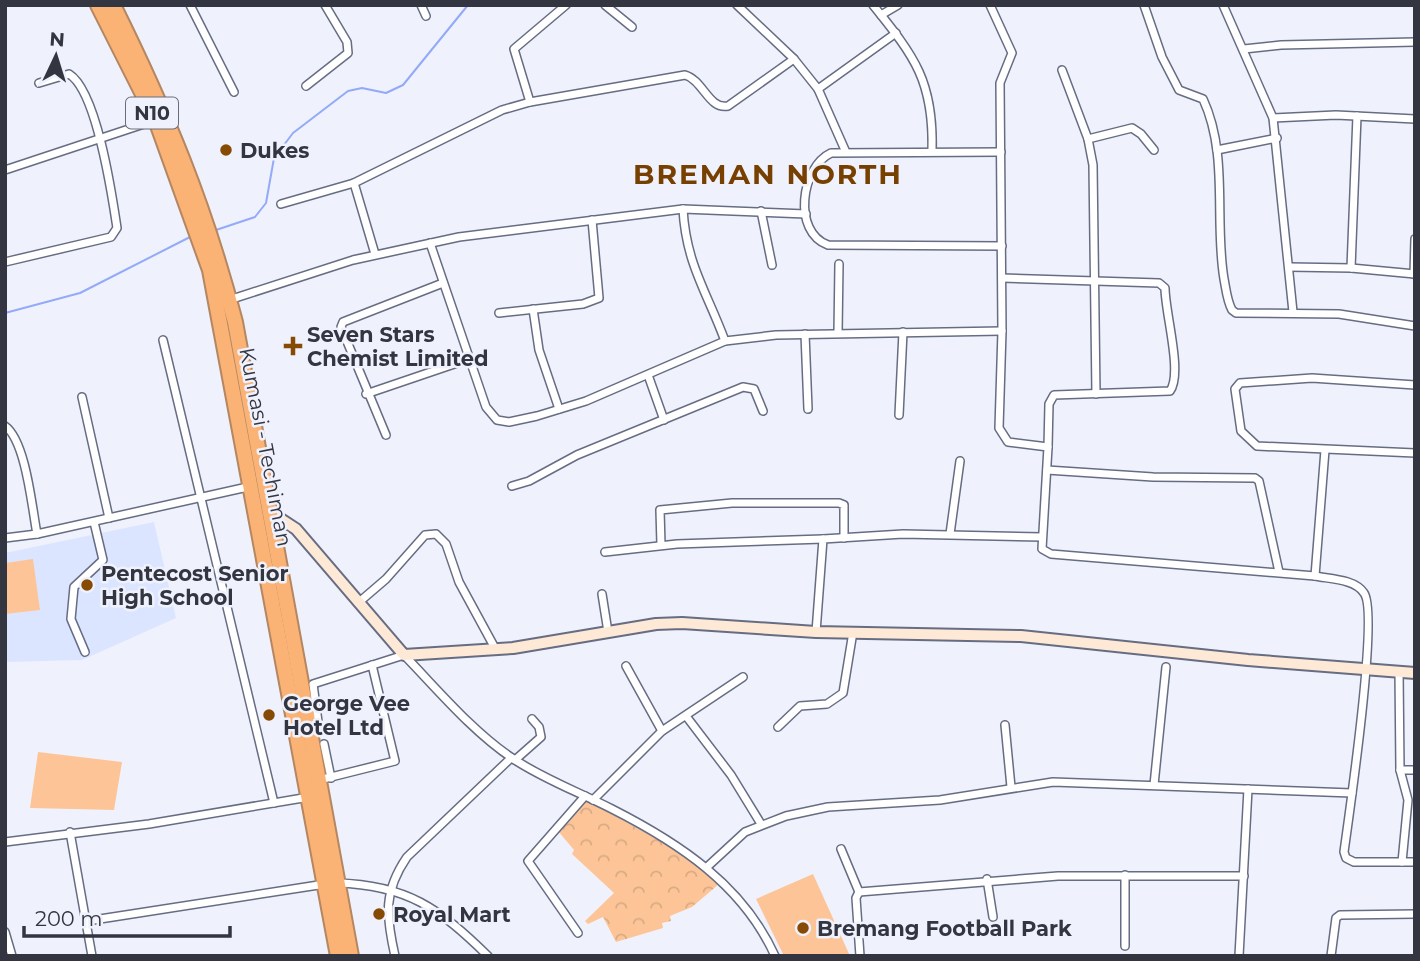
<svg xmlns="http://www.w3.org/2000/svg" width="1420" height="961" font-family="Montserrat,sans-serif">
	<defs>
		<pattern id="forest-crowns" width="20" height="18" patternUnits="userSpaceOnUse" patternTransform="scale(1.75)"><rect width="20" height="18" fill="#fdc597"/><path d="M2 6a3 3 0 1 1 6 0M12 15a3 3 0 1 1 6 0" fill="none" stroke="#d9aa83"/></pattern>
	</defs>
	<rect width="100%" height="100%" fill="#eff2fc"/>
	<path fill="#dce5ff" d="M154 522 176 618 82 660 5 662V553Z"/>
	<path fill="url(#forest-crowns)" d="M586 800 679 851 719 884 692 907 670 916 671 921 662 923 663 928 616 942 603 917 588 924 585 921 614 893 572 854 574 850 558 831Z"/>
	<g fill="#fdc597">
		<path d="M33 559 40 610 5 614V563Z"/>
		<path d="M38 752 122 762 114 810 30 808Z"/>
		<path d="M813 874 850 956H784L756 899Z"/>
	</g>
	<g fill="none" stroke-linecap="round" stroke-linejoin="round">
		<g stroke="#93aaf9" stroke-width="2">
			<path d="M216 230 255 217 266 203 274 158 293 133 348 91 362 88 386 93 403 85 468 5"/>
			<path d="M5 313 80 293 190 237"/>
		</g>
		<g stroke="#666d83" stroke-width="10">
			<g id="street">
				<path d="M190 5 234 92"/>
				<path d="M421 5 426 16"/>
				<path d="M605 5 632 27"/>
				<path d="M737 5 794 59 818 89 845 150"/>
				<path d="M873 5C915 57 934 82 932 151"/>
				<path d="M990 5 1012 53 1000 83 1002 331 999 428 1008 442 1048 447 1042 549 1051 554 1315 576C1330 579 1355 579 1364 593 1379 613 1349 815 1344 852L1346 858 1354 862H1415"/>
				<path d="M1144 5 1162 57 1179 90 1203 99C1229 155 1214 220 1224 279 1226 289 1227 301 1232 310L1236 313 1339 314 1415 326"/>
				<path d="M1223 5 1273 118 1293 312"/>
				<path d="M881 15 898 5"/>
				<path d="M1244 49 1281 45 1415 42"/>
				<path d="M1062 70 1088 139 1093 165 1096 394"/>
				<path d="M306 86 348 53 347 42 325 5"/>
				<path d="M818 89 896 33"/>
				<path d="M530 102 514 49 566 5"/>
				<path d="M1273 118 1336 115 1415 119"/>
				<path d="M1088 139 1132 128 1141 134 1154 150"/>
				<path d="M1217 150 1277 138"/>
				<path d="M1001 152 831 153C801 167 792 232 828 245L1002 246"/>
				<path d="M5 170 156 120"/>
				<path d="M281 204 354 183"/>
				<path d="M683 209C686 264 707 292 725 341"/>
				<path d="M761 211 772 265"/>
				<path d="M430 243 486 407 497 420 509 422 537 416 586 401 725 341 776 335 1002 331"/>
				<path d="M375 254 354 183 502 110 530 102 685 75C703 80 709 110 728 106L794 59"/>
				<path d="M5 262 111 237 117 228C112 195 97 91 69 74L39 83"/>
				<path d="M1289 267 1351 268 1415 274"/>
				<path d="M1351 268 1357 116"/>
				<path d="M1414 274 1415 239"/>
				<path d="M1002 278 1159 283 1165 288C1165 313 1183 373 1170 391L1054 395 1049 404 1048 447"/>
				<path d="M229 300 353 260 459 237 683 209 806 214"/>
				<path d="M533 309 539 350 559 409"/>
				<path d="M499 313 583 304 599 298 592 220"/>
				<path d="M838 333 839 264"/>
				<path d="M805 334 808 409"/>
				<path d="M163 340 274 803"/>
				<path d="M648 375 664 420"/>
				<path d="M1415 385 1312 378 1240 383 1235 389 1241 431 1257 446 1415 453"/>
				<path d="M366 394 469 359"/>
				<path d="M82 397 109 518"/>
				<path d="M899 415 903 332"/>
				<path d="M5 426C26 441 32 508 37 534"/>
				<path d="M386 435 341 327 343 322 443 283"/>
				<path d="M1047 470 1153 477 1255 478 1259 481 1279 572"/>
				<path d="M512 486 529 481 577 455 743 387 754 389 763 411"/>
				<path d="M950 534 960 461"/>
				<path d="M5 538 37 534 252 486"/>
				<path d="M661 545 660 510 732 503H839L844 505V538"/>
				<path d="M605 552 677 544 823 539"/>
				<path d="M1315 576 1325 450"/>
				<path d="M602 594 608 632"/>
				<path d="M358 603 386 579 425 535 436 534 446 544 459 582 496 650"/>
				<path d="M816 632 823 539 903 534 1042 537"/>
				<path d="M85 652 71 619 74 587 103 560 94 522"/>
				<path d="M626 666 662 731"/>
				<path d="M1399 671 1400 770 1408 800 1402 862"/>
				<path d="M686 716 731 775 761 824"/>
				<path d="M318 722 313 684 404 655C438 690 472 731 512 758 543 779 579 792 612 809 679 843 743 885 775 956"/>
				<path d="M1005 725 1011 787"/>
				<path d="M778 727 800 706 827 704 843 693 853 632"/>
				<path d="M324 744 331 778"/>
				<path d="M515 760 541 737 539 727 532 719"/>
				<path d="M1400 770H1415"/>
				<path d="M319 780 395 761 372 665"/>
				<path d="M1154 785 1166 667"/>
				<path d="M593 800 662 731 743 677"/>
				<path d="M70 832 92 956"/>
				<path d="M5 842 149 824 309 797"/>
				<path d="M841 849 859 892 856 898 860 956"/>
				<path d="M707 867 745 832 786 816 828 807 940 800 1053 782 1352 793"/>
				<path d="M987 879 993 917"/>
				<path d="M337 883C407 885 439 908 488 956"/>
				<path d="M859 892 1058 876H1244"/>
				<path d="M87 921 325 884"/>
				<path d="M5 932 12 956"/>
				<path d="M578 933 528 861 585 796"/>
				<path d="M1125 946V875"/>
				<path d="M395 956C386 916 383 892 407 857L511 758"/>
				<path d="M1239 956 1248 789"/>
				<path d="M1331 956 1336 918 1340 915 1415 914"/>
			</g>
		</g>
		<g stroke="#666d83" stroke-width="14">
			<path id="secondary" d="M270 512 296 529 404 655 513 648 656 624 682 623 816 632 1021 636 1248 660 1415 673"/>
		</g>
		<g stroke="#b48762" stroke-width="18">
			<g id="highway">
				<path d="M98 5 156 120 210 270 338 956"/>
				<path d="M113 5C166 112 205 206 235 322L351 956"/>
			</g>
		</g>
		<use href="#street" stroke="#fff" stroke-width="7"/>
		<use href="#secondary" stroke="#fee8d6" stroke-width="10"/>
		<use href="#highway" stroke="#fab275" stroke-width="14"/>
	</g>
	<g fill="#864a05" stroke="#eff2fc" stroke-width="2.5">
		<circle cx="226" cy="150" r="7"/>
		<path d="M289.5 335.5h7v7h7v7h-7v7h-7v-7h-7v-7h7z"/>
		<circle cx="87" cy="585" r="7"/>
		<circle cx="269" cy="715" r="7"/>
		<circle cx="379" cy="914" r="7"/>
		<circle cx="803" cy="928" r="7"/>
	</g>
	<g text-anchor="middle" dominant-baseline="central" stroke-width="5" stroke-linejoin="round" paint-order="stroke">
		<rect fill="#eff2fc" stroke="#6b6e78" stroke-width="2" x="126" y="97.5" width="52" height="31" rx="5"/>
		<g font-size="19" font-weight="bold" fill="#333640">
			<text x="152" y="113">N10</text>
		</g>
		<g font-size="21" font-weight="bold" fill="#333640" stroke="#eff2fc" text-anchor="start">
			<text x="240" y="150">Dukes</text>
			<text x="307" y="334">Seven Stars<tspan x="307" dy="24">Chemist Limited</tspan></text>
			<text x="101" y="573">Pentecost Senior<tspan x="101" dy="24">High School</tspan></text>
			<text x="283" y="703">George Vee<tspan x="283" dy="24">Hotel Ltd</tspan></text>
			<text x="393" y="914">Royal Mart</text>
			<text x="817" y="928">Bremang Football Park</text>
		</g>
		<g font-size="21" fill="#333640" stroke="#eff2fc">
			<text transform="translate(266 447) rotate(79)">Kumasi - Techiman</text>
		</g>
		<g font-size="28" font-weight="bold" letter-spacing="2" fill="#774001" stroke="#eff2fc">
			<text x="768" y="174">BREMAN NORTH</text>
		</g>
	</g>
	<rect width="1420" height="961" fill="none" stroke="#333640" stroke-width="14"/>
	<g transform="translate(56 56) rotate(4)" stroke="#eff2fc" stroke-width="5" paint-order="stroke">
	<path d="M0-5L12 26L0 18L-12 26Z" fill="#333640"/>
	<text y="-10" font-size="19" font-weight="bold" text-anchor="middle" fill="#333640">N</text>
	</g>
	<path d="M24 926v10h206v-10" fill="none" stroke="#333640" stroke-width="3.5"/>
	<text x="35" y="926" font-size="21" fill="#333640" stroke="#eff2fc" stroke-width="5" paint-order="stroke">200 m</text>
</svg>
